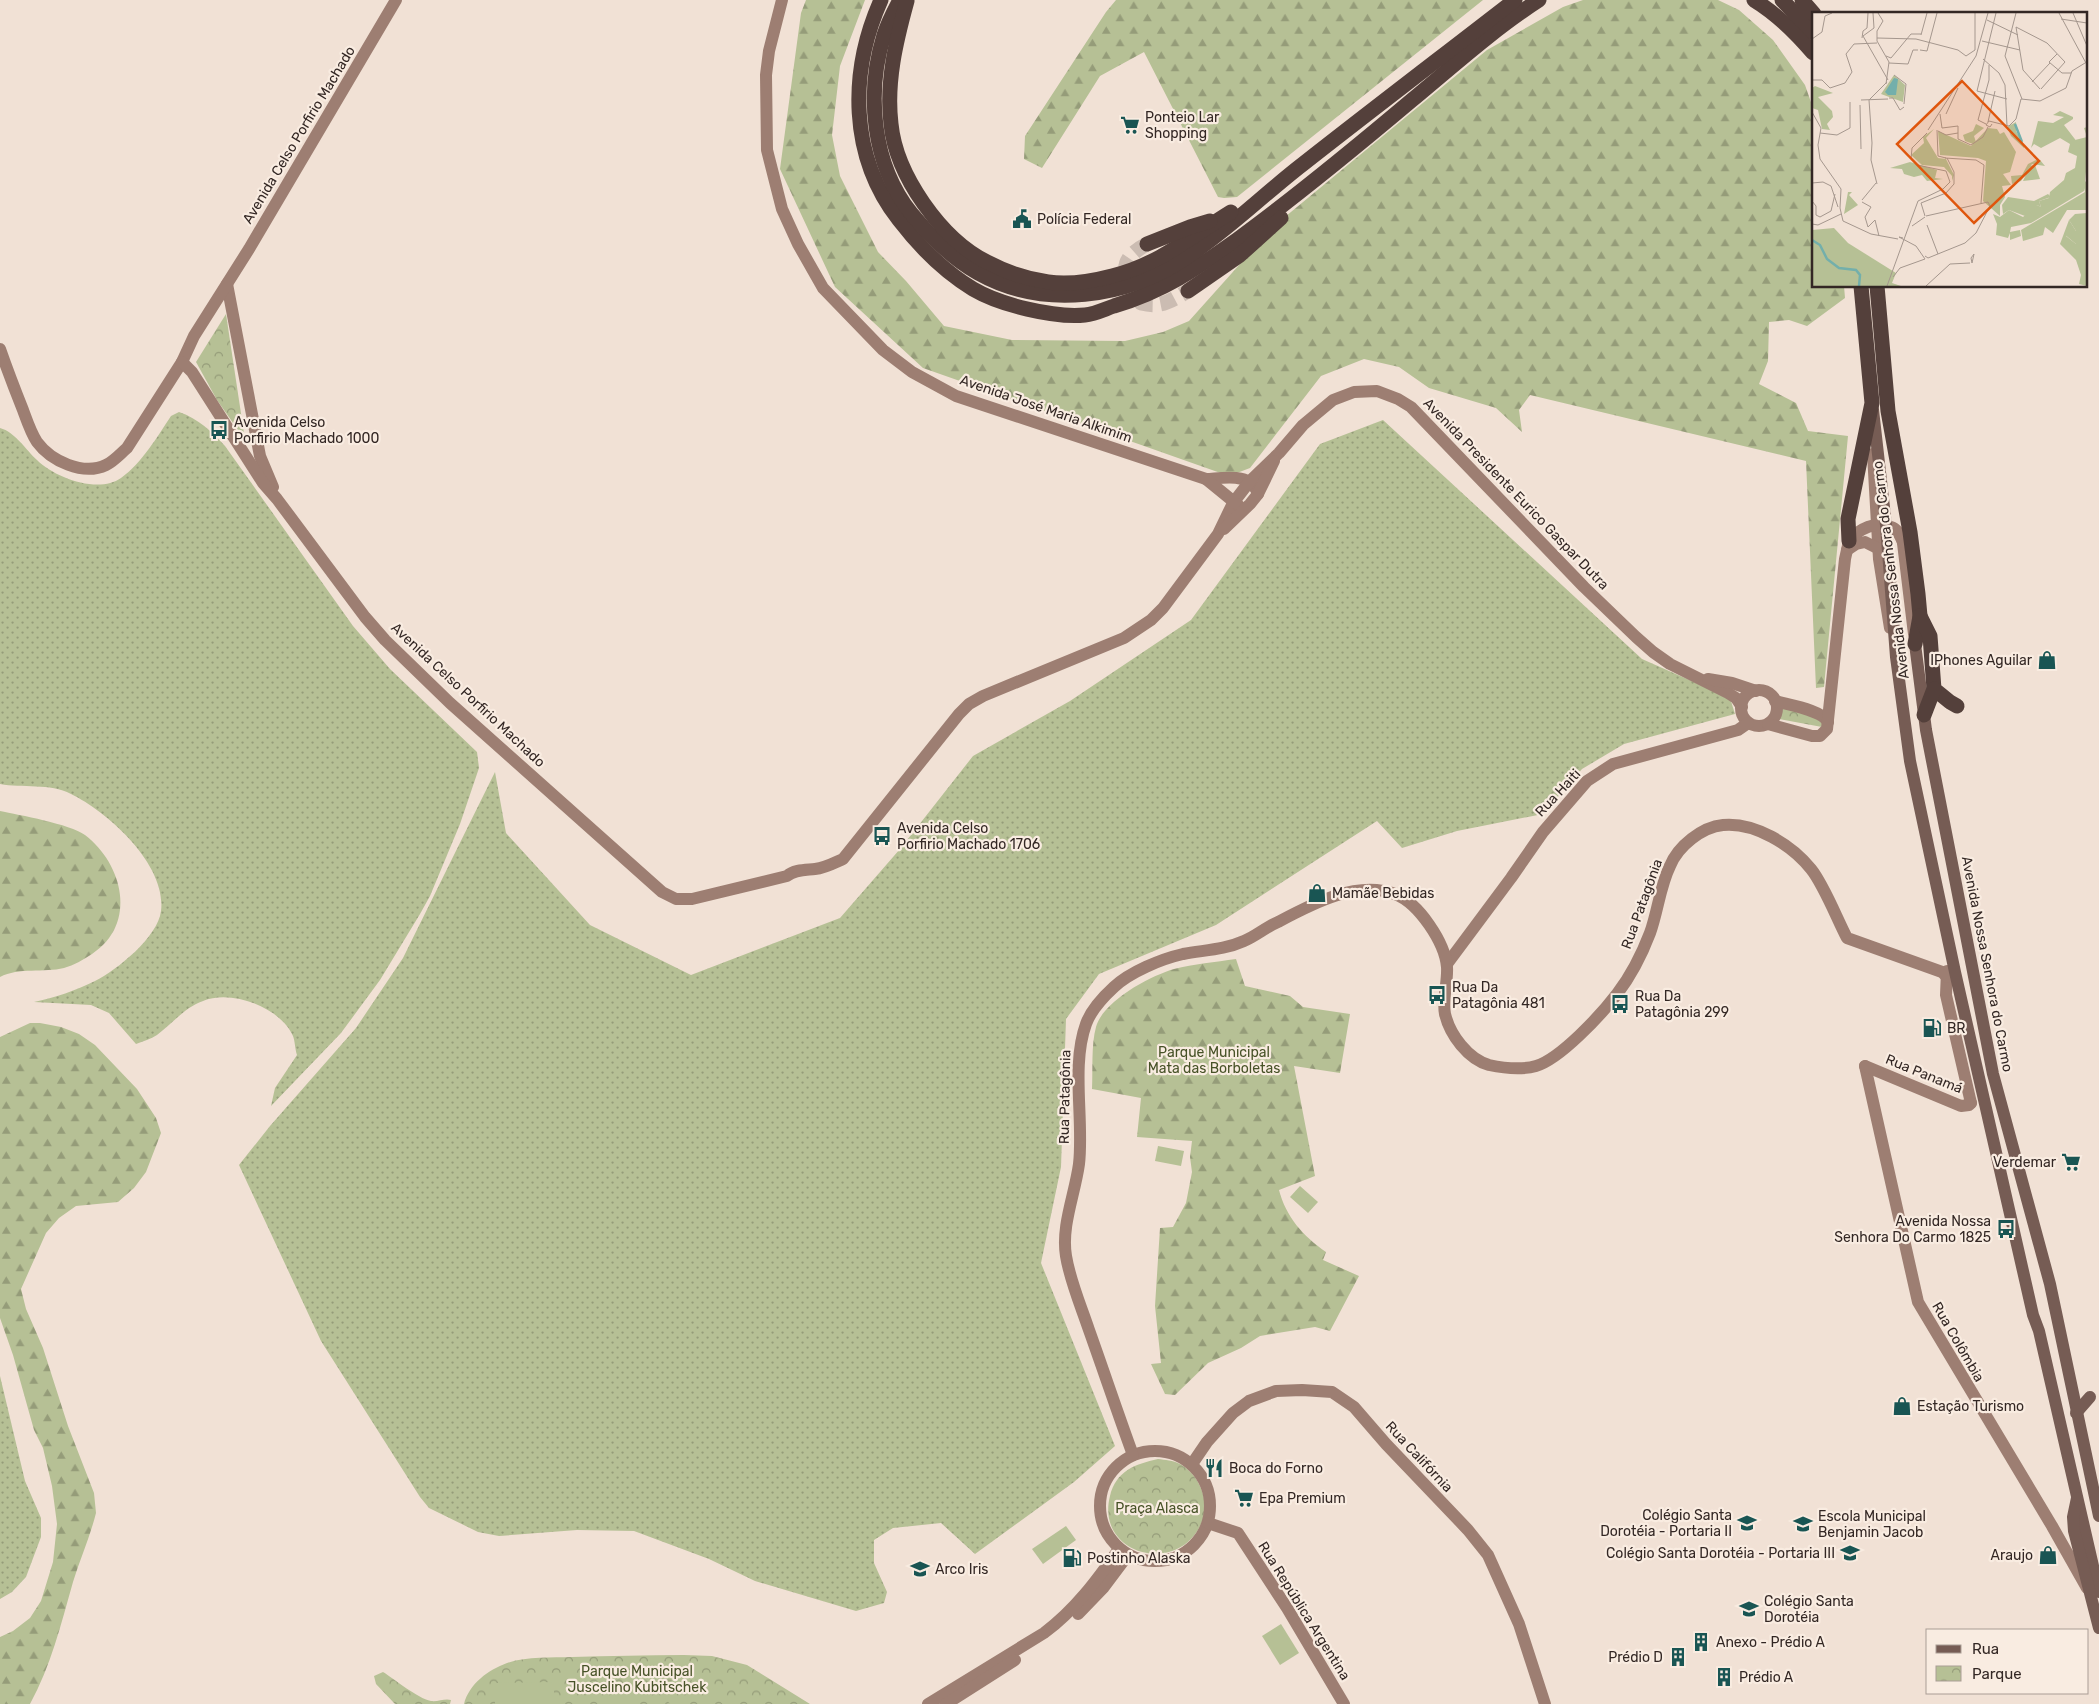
<svg xmlns="http://www.w3.org/2000/svg" width="2099" height="1704" font-family="Rubik,sans-serif">
	<defs>
		<pattern id="grass-dots" width="8" height="8" patternUnits="userSpaceOnUse" patternTransform="scale(1.25)"><rect width="8" height="8" fill="#b6c095"/><path d="M2 2h.1M6 6h.1" fill="none" stroke="#959c79" stroke-width="1.8" stroke-linecap="round"/></pattern>
		<pattern id="forest-firs" width="22" height="20" patternUnits="userSpaceOnUse" patternTransform="scale(1.25)"><rect width="22" height="20" fill="#b6c095"/><path d="M5 1l3.5 6h-7zM16 11l3.5 6h-7z" fill="#959c79"/></pattern>
		<pattern id="park-crowns" width="20" height="18" patternUnits="userSpaceOnUse" patternTransform="scale(1.25)"><rect width="20" height="18" fill="#b6c095"/><path d="M2 6a3 3 0 1 1 6 0M12 15a3 3 0 1 1 6 0" fill="none" stroke="#959c79"/></pattern>
	</defs>
	<rect width="100%" height="100%" fill="#f1e1d5"/>
	<g fill="url(#grass-dots)">
		<path d="M179 412C199 419 211 431 225 446L353 626 390 669 477 752 479 768 460 824 430 896 420 914 380 980 341 1033 271 1106 275 1088 297 1055C295 1049 295 1041 293 1036 280 1007 231 989 203 1001 184 1008 173 1023 157 1035 151 1039 143 1041 136 1044L109 1013 91 1005 34 1002C54 998 77 990 95 981 117 970 158 937 161 911 167 865 108 812 71 794 50 783 22 788 0 784V428C15 432 26 450 37 460 55 478 99 494 121 478 142 463 157 437 171 416Z"/>
		<path d="M1383 420 1642 659 1730 698 1735 714 1624 744 1582 769 1543 814 1457 831 1402 848 1377 821 1216 925 1099 974 1066 1019 1061 1167 1041 1263 1115 1446 1074 1482 975 1554 941 1523 893 1528 874 1540V1563L887 1592 884 1603 856 1611 755 1581 709 1559 634 1531 577 1530 499 1536 478 1532 429 1508 420 1497 321 1341 239 1165 270 1126 356 1028 403 958 495 772 506 833 590 925 691 975 840 918 900 849 973 756 1070 701 1191 620 1320 444Z"/>
		<path d="M0 1376 25 1481 41 1518V1537L26 1577 12 1592 0 1599Z"/>
	</g>
	<g fill="url(#forest-firs)">
		<path d="M806 0H865L840 66 832 135 840 176 878 252 906 281 944 326 1012 340 1125 341 1163 332 1189 321 1274 226 1487 50 1563 7 1583 0H1718L1739 10 1773 40 1805 85 1813 108V286H1844L1845 298 1807 326 1789 320 1769 322 1768 361 1759 384 1796 403 1808 431 1848 436 1824 687 1816 688 1806 461 1530 395 1519 410 1522 432 1496 408 1429 388 1399 367 1364 359 1321 376 1250 468 1229 476 923 368 835 287 780 169 801 13Z"/>
		<path d="M1116 0H1483L1237 197 1224 198 1218 197 1144 52 1100 76 1042 168 1024 159 1025 136 1106 12Z"/>
		<path d="M0 811C19 815 70 824 85 835 123 864 138 924 92 954 83 960 74 965 64 968 44 973 19 967 0 977Z"/>
		<path d="M1236 959 1245 986 1290 996 1303 1007 1350 1014 1340 1073 1294 1066 1315 1176 1279 1190C1286 1217 1303 1236 1326 1252L1323 1260 1359 1276 1330 1331 1315 1327 1260 1336 1241 1348 1208 1363 1175 1395 1165 1394 1151 1364 1161 1363 1155 1306 1160 1228 1173 1227 1186 1203 1192 1172 1190 1157 1192 1141 1137 1137 1141 1098 1092 1089C1093 1070 1091 1045 1096 1027 1103 1001 1150 976 1174 969 1194 964 1215 962 1236 959Z"/>
		<path d="M30 1023H40L61 1027 79 1034 95 1045 137 1089 156 1118 161 1133 146 1172 134 1188 118 1202 76 1206 59 1218 46 1233 21 1289 26 1309 43 1348 68 1426 94 1493 96 1513C90 1537 80 1559 73 1582 61 1624 51 1666 30 1704H0V1637L13 1631 30 1618 41 1601 53 1562 57 1524 52 1486 43 1448 34 1430 13 1355 0 1318V1037Z"/>
	</g>
	<g fill="url(#park-crowns)">
		<path d="M226 314 245 440 217 400 196 362Z"/>
		<path d="M1783 706 1825 718 1822 727 1779 719Z"/>
		<path d="M1158 1459C1165 1460 1173 1460 1180 1464 1200 1475 1211 1503 1201 1524 1177 1577 1095 1554 1110 1496 1116 1471 1135 1464 1158 1459Z"/>
		<path d="M684 1655 712 1656 747 1665 810 1704H464C469 1684 488 1670 507 1663 527 1656 551 1658 572 1657 609 1656 647 1655 684 1655Z"/>
		<path d="M383 1672C396 1680 417 1698 431 1701 438 1702 445 1698 451 1700L450 1704H395L376 1684 374 1676Z"/>
	</g>
	<g fill="#b6c095">
		<path d="M1158 1146 1184 1151 1181 1166 1155 1161Z"/>
		<path d="M1300 1186 1318 1202 1308 1213 1290 1197Z"/>
		<path d="M1066 1526 1076 1540 1043 1564 1032 1549Z"/>
		<path d="M1281 1624 1299 1653 1280 1665 1262 1636Z"/>
		<path d="M688 1671 693 1672 696 1680 703 1681 706 1689C719 1688 720 1687 728 1700L727 1702 723 1704 716 1698H705L698 1687 690 1686 692 1680 686 1675Z"/>
		<path d="M640 1680H645L648 1686 637 1700 639 1704H614L610 1701 611 1690 607 1685 600 1686 596 1693 592 1692 596 1684 604 1682 610 1684 616 1692H627Z"/>
		<path d="M674 1680 677 1684 673 1696 684 1704H670L664 1697 666 1685Z"/>
		<path d="M554 1682V1704H495V1683Z"/>
	</g>
	<g fill="none" stroke-linecap="round" stroke-linejoin="round">
		<path stroke="#cbbcb2" stroke-width="15" stroke-dasharray="15 8" stroke-linecap="butt" d="M1147 244C1115 261 1124 277 1141 303 1162 308 1170 301 1188 291"/>
		<g stroke="#9d7e72" stroke-width="12">
			<path d="M782 0 769 51 766 75 767 150 782 209 798 244 823 288 883 350 912 372 956 396 1206 479C1225 478 1251 472 1258 494"/>
			<path d="M227 284 260 456 273 487"/>
			<path d="M0 349C7 369 15 390 23 410 27 421 31 433 37 442 51 461 83 476 106 465 114 461 120 454 127 448L182 362 194 336 249 249 396 0"/>
			<path d="M182 362 192 372 263 483 277 499 365 617 385 640 450 703 662 892 676 899H692L787 876C795 869 806 870 815 869 825 868 834 863 843 859L959 714 969 704 983 696 1124 638 1151 620 1163 608 1218 534 1233 503 1250 481 1279 453 1303 425 1333 400 1354 392 1377 391 1398 399 1411 407 1584 587 1636 637 1653 652 1670 664 1728 693 1736 698 1742 707"/>
			<path d="M1873 454 1879 559 1890 628"/>
			<path d="M1206 479 1239 506"/>
			<path d="M1224 529 1250 504 1258 494 1274 461"/>
			<path d="M1902 535 1914 634"/>
			<path d="M1847 550 1856 544 1865 542 1879 549"/>
			<path d="M1708 679 1732 683 1756 691"/>
			<circle cx="1759" cy="708" r="18"/>
			<path d="M1775 701C1789 705 1822 710 1828 722"/>
			<path d="M1768 724 1812 736H1820L1827 729 1845 559 1849 541C1858 529 1877 520 1891 527 1898 529 1900 536 1903 542"/>
			<path d="M1447 964 1511 878 1543 832 1587 781 1613 764 1738 730 1748 723"/>
			<path d="M1947 971 1946 995 1971 1103"/>
			<path d="M1865 1066 1918 1302 2052 1526 2087 1588"/>
			<path d="M1865 1066 1961 1106 1969 1105 1971 1103"/>
			<circle cx="1155" cy="1506" r="55"/>
			<path d="M1133 1455C1118 1414 1104 1372 1089 1330 1081 1306 1070 1281 1066 1256 1061 1226 1075 1194 1079 1164 1084 1121 1071 1065 1086 1024 1091 1010 1102 998 1114 987 1130 972 1161 959 1183 954 1204 950 1224 950 1244 941 1256 936 1266 927 1278 922 1312 904 1356 880 1395 894 1419 903 1445 943 1447 967 1448 983 1442 999 1445 1014 1450 1035 1468 1059 1489 1065 1503 1068 1522 1070 1536 1066 1560 1059 1601 1015 1617 994 1630 977 1642 954 1650 933 1658 911 1660 886 1670 866 1678 846 1702 827 1723 825 1755 822 1792 845 1811 869 1824 885 1837 919 1847 938L1942 972 1947 977"/>
			<path d="M1192 1464 1207 1442 1233 1413 1249 1401 1276 1391 1302 1390 1332 1392 1354 1407 1386 1444 1468 1530 1488 1555 1519 1624 1545 1704"/>
			<path d="M1208 1523 1238 1533 1287 1608 1344 1704"/>
			<path d="M1078 1614 1104 1587 1128 1555"/>
			<path d="M928 1704 1044 1633C1075 1610 1097 1580 1119 1549"/>
			<path d="M946 1704 1015 1660"/>
		</g>
		<g stroke="#765c54" stroke-width="12">
			<path d="M1873 410 1886 525 1896 657 1910 761 1955 972 2033 1315 2039 1331 2099 1592"/>
			<path d="M1915 644 1926 730 1993 1074 2050 1284 2099 1516"/>
			<path d="M2076 1413 2090 1397"/>
			<path d="M2077 1498 2073 1517 2074 1531 2099 1628"/>
		</g>
		<g stroke="#54403b" stroke-width="15">
			<path d="M881 0C849 72 849 156 899 220 919 246 945 272 973 289 1000 305 1054 318 1085 315 1095 314 1105 309 1114 306 1164 291 1196 269 1238 239 1298 195 1355 148 1412 100 1453 66 1494 29 1539 0"/>
			<path d="M900 0C894 11 888 23 884 35 866 93 872 164 911 213 929 235 953 259 978 273 1044 310 1127 298 1187 257 1228 230 1264 194 1303 164 1373 109 1444 55 1515 0"/>
			<path d="M1754 0C1777 14 1796 33 1813 53"/>
			<path d="M1782 0 1813 32"/>
			<path d="M1802 0 1814 14"/>
			<path d="M907 1C896 41 886 82 891 124 896 175 941 239 987 262 1006 272 1027 279 1048 282 1068 285 1093 281 1112 276 1158 265 1192 236 1231 212"/>
			<path d="M1147 244 1190 227 1210 221"/>
			<path d="M1877 286 1888 411 1910 532 1918 594 1920 616 1915 644"/>
			<path d="M1188 291 1240 255 1281 218"/>
			<path d="M1849 541 1848 519 1872 403 1861 286"/>
			<path d="M1920 616 1930 636 1934 689 1950 702 1957 706"/>
			<path d="M1924 715 1934 689"/>
		</g>
	</g>
	<defs>
		<g id="supermarket-bare" transform="scale(1.5)"><path d="M-6-5.5h2.5l.6 2H6L4.5 2H-2.5L-4.4-4H-6ZM-1.5 3.2a1.3 1.3 0 1 0 .1 0ZM3 3.2a1.3 1.3 0 1 0 .1 0Z" fill="#195553" stroke="#f9ece1" stroke-width="2.5" paint-order="stroke"/></g>
		<g id="civic-bare" transform="scale(1.5)"><path d="M-.6-6.5H3V-4.5H.6V-3L4-1V1h2V6H-6V1h2V-1L-.6-3ZM-1.2 2.5V6h2.4V2.5Z" fill="#195553" stroke="#f9ece1" stroke-width="2.5" paint-order="stroke"/></g>
		<g id="bus-bare" transform="scale(1.5)"><path d="M-5-6H5V4H4V6H2V4H-2V6H-4V4H-5ZM-3.5-4V0h7V-4ZM-3.5 1.2v1.5H-2V1.2ZM2 1.2v1.5H3.5V1.2Z" fill="#195553" stroke="#f9ece1" stroke-width="2.5" paint-order="stroke"/></g>
		<g id="shop-bare" transform="scale(1.5)"><path d="M-5-2.5h2.3a2.7 3.5 0 0 1 5.4 0H5L5.5 6h-11ZM-1.5-2.5h3a1.5 2.3 0 0 0-3 0Z" fill="#195553" stroke="#f9ece1" stroke-width="2.5" paint-order="stroke"/></g>
		<g id="fuel-bare" transform="scale(1.5)"><path d="M-5.5-6h7V0h2V4h1.3V-2.5L3-4.5l.8-.8L6-3V5H2.5V1h-1V6h-7ZM-4.2-4.7v3.2H.2V-4.7Z" fill="#195553" stroke="#f9ece1" stroke-width="2.5" paint-order="stroke"/></g>
		<g id="restaurant-bare" transform="scale(1.5)"><path d="M-5-6h1v4h1v-4h1v4h1v-4h1v5L-1.5 .5V6h-2V.5L-5-1ZM5-6V6H3V1.5H1.5Q1.5-4 5-6Z" fill="#195553" stroke="#f9ece1" stroke-width="2.5" paint-order="stroke"/></g>
		<g id="school-bare" transform="scale(1.5)"><path d="M0-5L7-2L0 1L-7-2ZM-4 1L0 2.5L4 1V4Q0 6-4 4Z" fill="#195553" stroke="#f9ece1" stroke-width="2.5" paint-order="stroke"/></g>
		<g id="building-bare" transform="scale(1.5)"><path d="M-4-6H4V6H1V3H-1V6H-4ZM-2.5-4.3h1.7v1.8h-1.7ZM.8-4.3h1.7v1.8H.8ZM-2.5-1h1.7V.8h-1.7ZM.8-1h1.7V.8H.8Z" fill="#195553" stroke="#f9ece1" stroke-width="2.5" paint-order="stroke"/></g>
	</defs>
	<g fill-rule="evenodd">
		<use href="#supermarket-bare" x="1130" y="125"/>
		<use href="#civic-bare" x="1022" y="219"/>
		<use href="#bus-bare" x="219" y="430"/>
		<use href="#shop-bare" x="2047" y="660"/>
		<use href="#bus-bare" x="882" y="836"/>
		<use href="#shop-bare" x="1317" y="893"/>
		<use href="#bus-bare" x="1437" y="995"/>
		<use href="#bus-bare" x="1620" y="1004"/>
		<use href="#fuel-bare" x="1932" y="1028"/>
		<use href="#supermarket-bare" x="2071" y="1162"/>
		<use href="#bus-bare" x="2006" y="1229"/>
		<use href="#shop-bare" x="1902" y="1406"/>
		<use href="#restaurant-bare" x="1214" y="1468"/>
		<use href="#supermarket-bare" x="1244" y="1498"/>
		<use href="#school-bare" x="1747" y="1523"/>
		<use href="#school-bare" x="1803" y="1524"/>
		<use href="#school-bare" x="1850" y="1553"/>
		<use href="#shop-bare" x="2048" y="1555"/>
		<use href="#fuel-bare" x="1072" y="1558"/>
		<use href="#school-bare" x="920" y="1569"/>
		<use href="#school-bare" x="1749" y="1609"/>
		<use href="#building-bare" x="1701" y="1642"/>
		<use href="#building-bare" x="1678" y="1657"/>
		<use href="#building-bare" x="1724" y="1677"/>
	</g>
	<g text-anchor="middle" dominant-baseline="central" stroke-width="4.5" stroke-linejoin="round" paint-order="stroke">
		<g font-size="14" fill="#332724" stroke="#f9ece1" text-anchor="start">
			<text x="1145" y="117">Ponteio Lar<tspan x="1145" dy="16">Shopping</tspan></text>
			<text x="1037" y="219">Polícia Federal</text>
			<text x="234" y="422">Avenida Celso<tspan x="234" dy="16">Porfirio Machado 1000</tspan></text>
			<text x="2032" y="660" text-anchor="end">IPhones Aguilar</text>
			<text x="897" y="828">Avenida Celso<tspan x="897" dy="16">Porfirio Machado 1706</tspan></text>
			<text x="1332" y="893">Mamãe Bebidas</text>
			<text x="1452" y="987">Rua Da<tspan x="1452" dy="16">Patagônia 481</tspan></text>
			<text x="1635" y="996">Rua Da<tspan x="1635" dy="16">Patagônia 299</tspan></text>
			<text x="1947" y="1028">BR</text>
			<text x="2056" y="1162" text-anchor="end">Verdemar</text>
			<text x="1991" y="1221" text-anchor="end">Avenida Nossa<tspan x="1991" dy="16">Senhora Do Carmo 1825</tspan></text>
			<text x="1917" y="1406">Estação Turismo</text>
			<text x="1229" y="1468">Boca do Forno</text>
			<text x="1259" y="1498">Epa Premium</text>
			<text x="1732" y="1515" text-anchor="end">Colégio Santa<tspan x="1732" dy="16">Dorotéia - Portaria II</tspan></text>
			<text x="1818" y="1516">Escola Municipal<tspan x="1818" dy="16">Benjamin Jacob</tspan></text>
			<text x="1835" y="1553" text-anchor="end">Colégio Santa Dorotéia - Portaria III</text>
			<text x="2033" y="1555" text-anchor="end">Araujo</text>
			<text x="1087" y="1558">Postinho Alaska</text>
			<text x="935" y="1569">Arco Iris</text>
			<text x="1764" y="1601">Colégio Santa<tspan x="1764" dy="16">Dorotéia</tspan></text>
			<text x="1716" y="1642">Anexo - Prédio A</text>
			<text x="1663" y="1657" text-anchor="end">Prédio D</text>
			<text x="1739" y="1677">Prédio A</text>
		</g>
		<g font-size="14" fill="#332724" stroke="#f9ece1">
			<text transform="translate(299 135) rotate(-59)">Avenida Celso Porfirio Machado</text>
			<text transform="translate(1046 409) rotate(19)">Avenida José Maria Alkimim</text>
			<text transform="translate(1516 494) rotate(46)">Avenida Presidente Eurico Gaspar Dutra</text>
			<text transform="translate(1891 570) rotate(-97)">Avenida Nossa Senhora do Carmo</text>
			<text transform="translate(468 695) rotate(43)">Avenida Celso Porfirio Machado</text>
			<text transform="translate(1558 793) rotate(-47)">Rua Haiti</text>
			<text transform="translate(1642 904) rotate(-70)">Rua Patagônia</text>
			<text transform="translate(1987 964) rotate(79)">Avenida Nossa Senhora do Carmo</text>
			<text transform="translate(1924 1074) rotate(22)">Rua Panamá</text>
			<text transform="translate(1065 1097) rotate(-89)">Rua Patagônia</text>
			<text transform="translate(1958 1342) rotate(60)">Rua Colômbia</text>
			<text transform="translate(1419 1457) rotate(47)">Rua Califórnia</text>
			<text transform="translate(1304 1611) rotate(58)">Rua República Argentina</text>
		</g>
		<g font-size="14" fill="#475227" stroke="#f9ece1">
			<text x="1214" y="1052">Parque Municipal<tspan x="1214" dy="16">Mata das Borboletas</tspan></text>
			<text x="1157" y="1508">Praça Alasca</text>
			<text x="637" y="1671">Parque Municipal<tspan x="637" dy="16">Juscelino Kubitschek</tspan></text>
		</g>
	</g>
	<g transform="translate(1812 12)">
		<rect width="275" height="275" fill="#f1e1d5"/>
		<path d="M3 74 21 81 6 85 20 99 21 105 15 112 18 118 10 117 6 98 0 96V76ZM248 99 261 105V107L252 113 269 135 275 150 272 179 219 211 199 215 198 220 208 218 209 224 198 228V221L196 226 184 223 185 212 181 202 188 205 197 198 211 205 225 193 229 195 227 189 237 186 238 180 252 168 254 161 263 156 265 144 256 140 258 132 248 126 229 136 222 132 219 136 226 109 241 111 252 105 241 103ZM176 116 185 117 188 122 192 120 204 140 198 160 191 162 199 173 190 174 193 185 188 193V204L171 189 174 149 166 146 128 143 126 119 159 134ZM223 153 228 167 211 169 218 154ZM257 208 264 219H256L254 224 264 232H275V274L267 272 269 263 264 248 248 232Z" fill="#b6c095"/>
		<path d="M164 112 172 116 162 124 164 130 161 132 153 129 151 123 161 119ZM275 115V150L263 128 275 125 272 116ZM122 117 114 126 126 146 134 147 142 163 140 169V164L132 155 110 153 99 143 112 131 111 125ZM224 148H228L233 154 220 152 209 169 200 172 199 164 210 163 216 152ZM98 150 125 158 123 166 131 167 115 169 110 163 102 165 92 162 90 157 78 156ZM275 168V198H255L241 221 233 215 231 223 211 229 209 218 273 180 271 172ZM36 180H40L37 183 46 193 32 202ZM236 182 239 185 227 189 229 195 225 193 224 197 213 204 197 198 191 202 190 193 196 185 222 189ZM275 201V232H264L252 222 254 219H264L257 208 263 202ZM22 216 36 231 84 261 80 271 89 274H0V218Z" fill="#b6c095"/>
		<path d="M82 63 93 73 91 90 69 82ZM204 110V119L212 133V136L199 124 195 115Z" fill="#b6c095"/>
		<path d="M82 66 86 67 84 83H76L73 80Z" fill="#73afab"/>
		<path fill="none" stroke="#73afab" stroke-width="2.5" d="M203 112 210 130M0 228 8 233 15 247 27 256 44 258 48 263 47 274"/>
		<path fill="none" stroke="#a5978e" stroke-width="1" d="M66 1 71 9 65 19V29L77 50 74 72M184 1 165 79 195 87M204 1 193 44 210 87M247 1 275 53M261 1 275 34M249 7 275 11M175 8 206 23M204 15 235 31 253 50 229 77M204 15 211 58 228 77M109 23 115 1M51 24 76 68M51 24 62 16 61 1M50 26 51 19 55 16 56 1M65 26 104 27 146 38 154 44 163 38M0 27 10 20 13 4 20 1M170 29 208 38M108 38 115 39 125 1M163 38V1M245 42 237 50 250 61H259M74 44 79 46 99 22H109M171 47 187 61 193 73 195 114M77 51 96 52 101 38H106M82 63 94 72 92 92M0 68H10L18 76 33 71 40 60 34 42 42 32 65 31M220 70 238 51M77 86H81L88 98 92 95M49 88 76 87M57 88 60 131M57 88 75 70M48 93 49 137M0 100 9 116 6 133 8 147 29 177 28 196 31 209 59 222 86 227M128 102 130 116 146 114V127L159 133 171 125 176 115M134 102 146 76M176 110 183 79M174 112 166 108 177 68V53M180 112 178 115 174 113 177 109 197 114 204 107 209 87 228 89 254 76 260 59 273 51M116 118 164 44 176 1M125 118 126 144 134 146M126 119 134 123 146 121M8 121 25 123M25 123 38 116V90M60 131 59 148 65 172M133 146 164 148 172 153 169 191M0 171 11 170 19 174 26 195M50 188 64 171M0 189 4 194V203L8 205 19 199 23 182M50 190 59 195 53 205 56 215 63 208M113 204 109 191 134 181 142 172V160L135 146M114 204 176 190 178 194 164 221 153 231M63 208 67 224M0 212 6 213 29 202M115 213 126 242M100 214 113 205M113 244 116 246 153 231M160 251 159 246 162 242 160 251M81 265 88 256 113 247 104 234 87 225 91 226M75 274 106 189 131 177 138 170 134 159 105 153 99 147 100 136 115 121M114 274 138 252 158 251"/>
		<path fill="#df560d" fill-opacity="0.15" stroke="#df560d" stroke-width="2.5" d="M150 69 227 149 162 211 85 132Z"/>
		<rect width="275" height="275" fill="none" stroke="#332724" stroke-width="2.5"/>
	</g>
	<rect x="1926" y="1629" width="162" height="65" fill="#f9ece1" stroke="#aa9d95"/>
	<rect x="1936" y="1645" width="25" height="8" fill="#765c54" stroke="#aa9d95"/>
	<text x="1972" y="1654" font-size="15" fill="#332724">Rua</text>
	<rect x="1936" y="1666" width="25" height="15" fill="url(#park-crowns)" stroke="#aa9d95"/>
	<text x="1972" y="1679" font-size="15" fill="#332724">Parque</text>
</svg>
